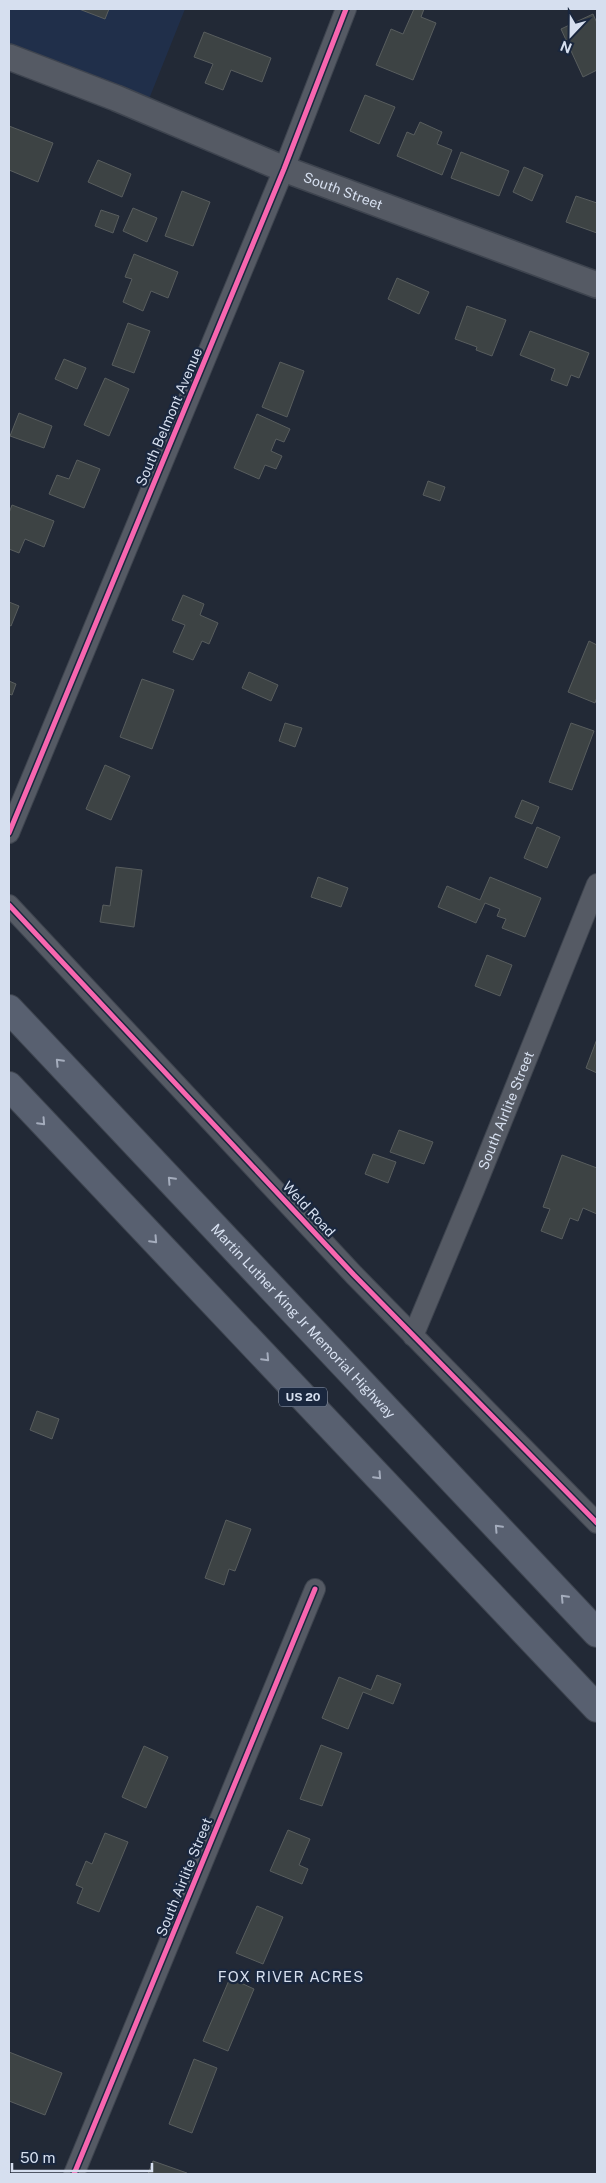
<svg xmlns="http://www.w3.org/2000/svg" width="606" height="2183" font-family="'Public Sans',sans-serif">
	<rect width="100%" height="100%" fill="#222936"/>
	<path fill="#202f4a" d="M9 9H185L147 104 9 52Z"/>
	<g fill="#3d4344" stroke="#585d5e">
		<path d="M79 9H109L105 19Z"/>
		<path d="M414 9H424L421 17 436 23 413 80 376 65 391 29 403 34Z"/>
		<path d="M593 14 597 23V70L583 77 561 29Z"/>
		<path d="M204 32 271 58 262 82 231 70 223 90 205 83 213 64 194 57Z"/>
		<path d="M365 95 395 107 379 144 350 131Z"/>
		<path d="M420 122 442 132 437 144 452 150 442 175 397 156 407 132 414 135Z"/>
		<path d="M9 126 53 143 38 182 9 170Z"/>
		<path d="M461 152 509 171 499 196 451 178Z"/>
		<path d="M98 160 131 174 122 197 88 182Z"/>
		<path d="M524 167 543 175 532 201 513 192Z"/>
		<path d="M182 191 210 202 193 246 165 236Z"/>
		<path d="M576 196 597 203V233L566 222Z"/>
		<path d="M133 208 157 218 147 242 123 231Z"/>
		<path d="M101 210 119 216 113 233 95 226Z"/>
		<path d="M134 254 178 272 168 298 151 291 143 311 123 302 132 279 125 277Z"/>
		<path d="M397 278 429 292 419 314 388 299Z"/>
		<path d="M467 306 506 320 492 356 476 350 477 347 455 339Z"/>
		<path d="M128 323 150 331 134 373 112 365Z"/>
		<path d="M530 331 589 353 579 378 571 375 567 386 551 380 555 369 520 355Z"/>
		<path d="M64 359 86 368 77 389 55 379Z"/>
		<path d="M280 362 304 371 287 417 262 407Z"/>
		<path d="M105 378 129 389 109 436 84 425Z"/>
		<path d="M19 413 52 426 44 448 10 436Z"/>
		<path d="M257 414 290 429 284 442 276 439 271 451 282 456 276 469 265 465 259 479 234 468Z"/>
		<path d="M77 460 100 469 84 508 49 494 57 475 69 479Z"/>
		<path d="M428 481 445 487 440 501 423 495Z"/>
		<path d="M12 505 54 521 44 547 25 539 19 553 9 549V513Z"/>
		<path d="M183 595 204 604 200 615 218 623 209 644 202 641 193 660 173 652 185 625 172 620Z"/>
		<path d="M9 602 19 606 11 626 9 625Z"/>
		<path d="M589 641 597 645V697L595 703 568 692Z"/>
		<path d="M249 672 278 685 271 701 242 688Z"/>
		<path d="M142 679 174 690 152 749 120 737Z"/>
		<path d="M9 681 16 684 12 695 9 694Z"/>
		<path d="M285 723 302 728 295 747 279 741Z"/>
		<path d="M571 723 594 731 572 790 549 782Z"/>
		<path d="M105 765 130 776 111 820 86 809Z"/>
		<path d="M522 800 539 807 532 824 515 817Z"/>
		<path d="M537 827 560 837 547 868 524 858Z"/>
		<path d="M116 867 142 870 134 927 100 922 103 905 110 906Z"/>
		<path d="M318 877 348 888 341 907 311 897Z"/>
		<path d="M490 877 541 898 525 937 502 928 506 919 497 916 500 909 485 903 476 923 438 907 447 886 480 900Z"/>
		<path d="M487 955 512 965 500 996 475 986Z"/>
		<path d="M597 1039V1073L586 1068Z"/>
		<path d="M399 1130 433 1142 424 1164 390 1152Z"/>
		<path d="M373 1154 396 1162 388 1183 365 1174Z"/>
		<path d="M562 1155 597 1168V1214L583 1208 578 1221 570 1218 562 1239 541 1231 550 1209 543 1207Z"/>
		<path d="M37 1411 59 1419 52 1439 30 1430Z"/>
		<path d="M226 1520 251 1529 235 1571 229 1569 224 1585 205 1578Z"/>
		<path d="M377 1675 401 1684 393 1704 363 1692 348 1729 322 1718 339 1677 371 1690Z"/>
		<path d="M321 1745 342 1753 322 1806 300 1799Z"/>
		<path d="M144 1746 168 1757 146 1808 122 1797Z"/>
		<path d="M288 1830 310 1839 299 1865 308 1869 302 1884 270 1871Z"/>
		<path d="M105 1833 128 1842 99 1912 77 1903 83 1888 76 1885 86 1861 92 1864Z"/>
		<path d="M257 1906 283 1917 263 1964 236 1953Z"/>
		<path d="M230 1978 254 1989 228 2051 203 2041Z"/>
		<path d="M9 2052 62 2073 45 2115 9 2101Z"/>
		<path d="M194 2059 217 2068 192 2133 169 2124Z"/>
		<path d="M153 2161 187 2173 186 2174H148Z"/>
	</g>
	<g fill="none" stroke-linecap="round" stroke-linejoin="round">
		<g stroke="#3e444f" stroke-width="22">
			<g id="minor">
				<path d="M9 833 284 169 346 9"/>
				<path d="M9 905 354 1275 597 1523"/>
				<path id="s1" d="M413 1336 474 1190 597 884"/>
				<path d="M74 2174 315 1589"/>
			</g>
		</g>
		<g stroke="#3e444f" stroke-width="28">
			<g id="tertiary">
				<path id="s2" d="M9 57 116 98 284 169 597 285"/>
			</g>
		</g>
		<g stroke="#3e444f" stroke-width="30">
			<g id="motorway">
				<path id="s3" d="M9 1009 597 1633"/>
				<path d="M9 1086 597 1708"/>
			</g>
		</g>
		<use href="#minor" stroke="#555a64" stroke-width="20"/>
		<use href="#tertiary" stroke="#555a64" stroke-width="25"/>
		<use href="#motorway" stroke="#586070" stroke-width="28"/>
		<g stroke="#1a273e" stroke-width="8">
			<g id="cycleway">
				<path d="M9 833 284 169 346 9"/>
				<path d="M9 905 354 1275 597 1523"/>
				<path d="M74 2174 315 1589"/>
			</g>
		</g>
		<use href="#cycleway" stroke="#f766af" stroke-width="5"/>
	</g>
	<defs><path id="oneway-chevron" d="M-2-3.5L2.5 0L-2 3.5" fill="none" stroke-width="1.6" stroke-linecap="round" stroke-linejoin="round" transform="scale(1.25)"/></defs>
	<g stroke="#a4acbc">
		<use href="#oneway-chevron" transform="translate(59 1062) rotate(-134)"/>
		<use href="#oneway-chevron" transform="translate(42 1122) rotate(47)"/>
		<use href="#oneway-chevron" transform="translate(171 1180) rotate(-133)"/>
		<use href="#oneway-chevron" transform="translate(154 1240) rotate(47)"/>
		<use href="#oneway-chevron" transform="translate(266 1358) rotate(47)"/>
		<use href="#oneway-chevron" transform="translate(378 1476) rotate(47)"/>
		<use href="#oneway-chevron" transform="translate(498 1528) rotate(-133)"/>
		<use href="#oneway-chevron" transform="translate(564 1598) rotate(-133)"/>
	</g>
	<g text-anchor="middle" dominant-baseline="central" stroke-width="4.5" stroke-linejoin="round" paint-order="stroke">
		<rect fill="#1a273e" stroke="#9ea8ba" stroke-width="1" x="279" y="1387.5" width="48" height="19" rx="4"/>
		<g font-size="12" font-weight="bold" fill="#d6dfef">
			<text x="303" y="1397">US 20</text>
		</g>
		<g font-size="14" fill="#d6dfef" stroke="#1a273e">
			<text stroke="none"><textPath href="#s2" startOffset="360">South Street</textPath></text>
			<text transform="translate(169 417) rotate(-67)">South Belmont Avenue</text>
			<text stroke="none"><textPath href="#s1" startOffset="244">South Airlite Street</textPath></text>
			<text transform="translate(309 1209) rotate(47)">Weld Road</text>
			<text stroke="none"><textPath href="#s3" startOffset="429">Martin Luther King Jr Memorial Highway</textPath></text>
			<text transform="translate(184 1877) rotate(-68)">South Airlite Street</text>
		</g>
		<g font-size="15" letter-spacing="1" fill="#d6dfef" stroke="#1a273e">
			<text x="291" y="1976">FOX RIVER ACRES</text>
		</g>
	</g>
	<rect width="606" height="2183" fill="none" stroke="#d6dfef" stroke-width="20"/>
	<g transform="translate(571 35) rotate(202)" stroke="#1a273e" stroke-width="4" paint-order="stroke">
	<path d="M0-4L9 19L0 12L-9 19Z" fill="#d6dfef"/>
	<text y="-8" font-size="14" font-weight="bold" text-anchor="middle" fill="#d6dfef">N</text>
	</g>
	<path d="M12 2163v8h140v-8" fill="none" stroke="#d6dfef" stroke-width="2.5"/>
	<text x="20" y="2163" font-size="15" fill="#d6dfef" stroke="#1a273e" stroke-width="4" paint-order="stroke">50 m</text>
</svg>
